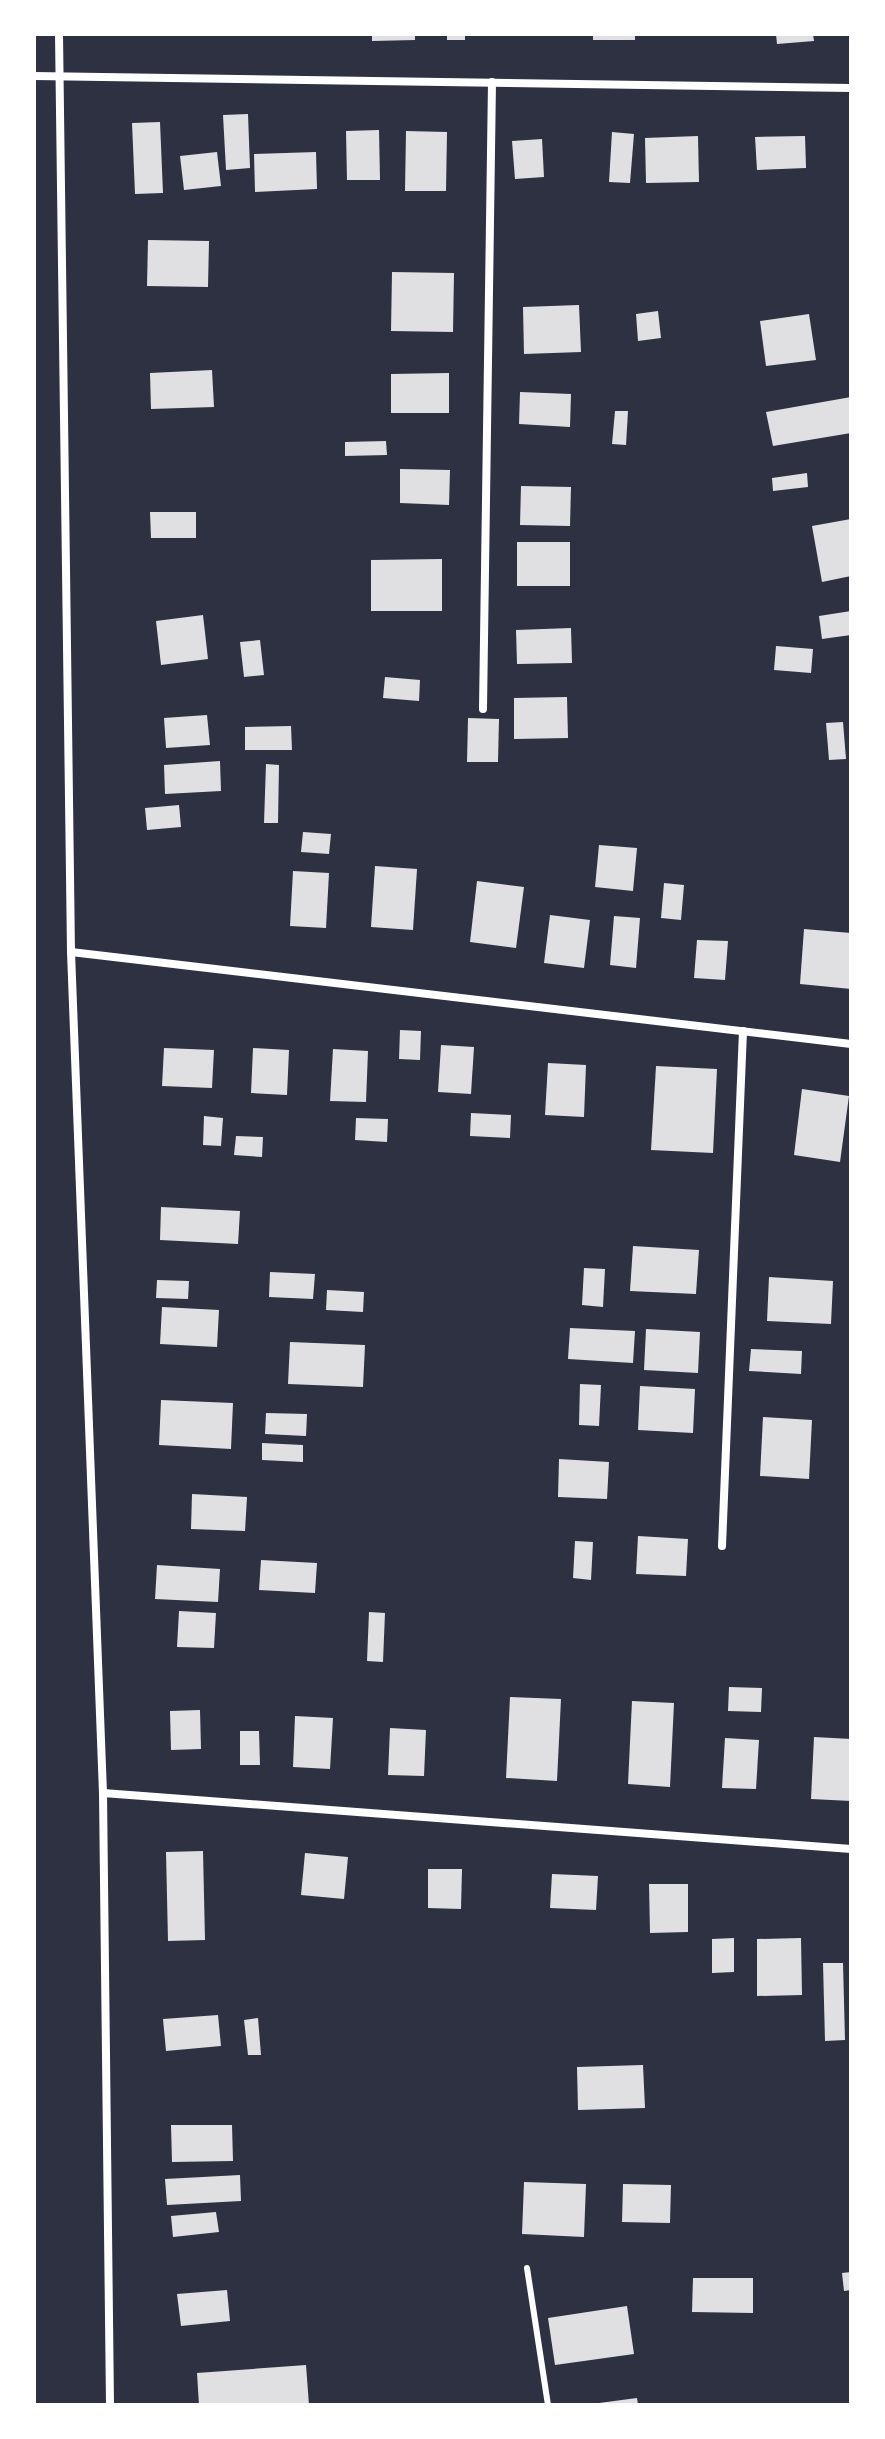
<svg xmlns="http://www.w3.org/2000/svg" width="885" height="2439" font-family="Arial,sans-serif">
	<rect width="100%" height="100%" fill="#2d3142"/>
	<g fill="#e0e0e3">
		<path d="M372 34H415V40L372 41Z"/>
		<rect x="447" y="34" width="18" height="6"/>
		<rect x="593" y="34" width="42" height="6"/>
		<path d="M776 34H813L814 41 777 44Z"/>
		<path d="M248 114 250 168 226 170 223 115Z"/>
		<path d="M160 122 163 193 135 194 132 123Z"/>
		<path d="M379 130 380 180H347L346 131Z"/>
		<path d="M406 131 447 132 446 191H405Z"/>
		<path d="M612 132 634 134 630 183 609 182Z"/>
		<path d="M698 136 699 182 646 183 645 138Z"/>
		<path d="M805 136 806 168 757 170 755 137Z"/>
		<path d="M542 139 544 177 515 179 512 141Z"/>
		<path d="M217 152 221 186 184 190 180 156Z"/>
		<path d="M316 152 317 189 255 192 254 154Z"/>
		<path d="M148 240 209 241 208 287 147 286Z"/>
		<path d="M392 272 454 273 453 332 391 331Z"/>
		<path d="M579 305 581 352 524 354 523 307Z"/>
		<path d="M658 311 661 338 638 341 636 314Z"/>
		<path d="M809 314 816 360 766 366 760 321Z"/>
		<path d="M212 370 214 407 151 409 150 373Z"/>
		<path d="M449 373V413H391V374Z"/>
		<path d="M520 392 571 394 570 427 519 424Z"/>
		<path d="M851 397V433L773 446 766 412Z"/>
		<path d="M615 411H628L626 445 612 444Z"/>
		<path d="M386 441 387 455 345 456V442Z"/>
		<path d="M400 469 450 470 449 505 400 503Z"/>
		<path d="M807 473 808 487 773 491 772 478Z"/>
		<path d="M521 486 571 487 570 526 520 525Z"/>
		<path d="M150 512H196V538H151Z"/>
		<path d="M851 519V576L822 582 812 526Z"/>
		<rect x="517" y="542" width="53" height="44"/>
		<path d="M442 559V611H371V560Z"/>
		<path d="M851 611V635L822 639 819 616Z"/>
		<path d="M203 615 208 659 161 665 156 621Z"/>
		<path d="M571 628 572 663 517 664 516 630Z"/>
		<path d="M260 640 264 675 244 677 240 642Z"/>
		<path d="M776 646 813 649 811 673 774 670Z"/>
		<path d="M385 677 420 680 419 701 383 698Z"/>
		<path d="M567 697 568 738 514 739V698Z"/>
		<path d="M207 715 210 745 166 748 164 718Z"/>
		<path d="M468 718 499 719 498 762H467Z"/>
		<path d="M843 722 846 759 829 760 826 723Z"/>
		<path d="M291 726 292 750H245V727Z"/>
		<path d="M220 761 221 791 165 794 164 765Z"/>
		<path d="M266 764 279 765 278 823H264Z"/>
		<path d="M179 805 181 827 147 830 145 808Z"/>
		<path d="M303 832 331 834 329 854 301 852Z"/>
		<path d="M599 845 637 848 633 891 595 887Z"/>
		<path d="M375 866 417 869 413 930 371 927Z"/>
		<path d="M293 871 329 873 326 928 290 926Z"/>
		<path d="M477 881 524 887 516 948 470 942Z"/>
		<path d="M664 883 684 885 681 920 661 918Z"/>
		<path d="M550 915 590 920 584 968 544 963Z"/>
		<path d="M614 916 640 918 636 968 610 965Z"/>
		<path d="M804 929 851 933V989L800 984Z"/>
		<path d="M697 940 728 941 725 980 694 978Z"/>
		<path d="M400 1030 421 1031 420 1060 399 1059Z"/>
		<path d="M441 1045 474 1047 471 1094 438 1092Z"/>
		<path d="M164 1048 214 1050 212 1088 162 1086Z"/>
		<path d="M253 1048 289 1050 287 1095 251 1093Z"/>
		<path d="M333 1049 368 1051 366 1102 330 1101Z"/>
		<path d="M548 1063 586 1065 584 1117 545 1115Z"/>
		<path d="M656 1066 717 1069 713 1153 651 1150Z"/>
		<path d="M802 1089 849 1096 840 1162 794 1155Z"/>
		<path d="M471 1113 511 1115 510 1138 470 1136Z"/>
		<path d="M204 1116 223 1118 221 1146 203 1145Z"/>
		<path d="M356 1118 388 1119 387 1142 355 1140Z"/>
		<path d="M236 1136 263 1137 262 1157 234 1155Z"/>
		<path d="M161 1207 240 1211 238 1244 160 1240Z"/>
		<path d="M633 1246 699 1250 696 1294 630 1291Z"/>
		<path d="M584 1268 605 1269 603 1307 582 1305Z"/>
		<path d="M270 1272 315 1274 313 1299 269 1297Z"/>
		<path d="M769 1277 833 1281 831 1324 767 1321Z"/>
		<path d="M157 1280 189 1281 188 1299 156 1298Z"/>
		<path d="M327 1290 364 1292 363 1312 326 1310Z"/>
		<path d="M162 1307 219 1310 217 1347 160 1344Z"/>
		<path d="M570 1328 635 1331 633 1363 568 1359Z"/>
		<path d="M646 1329 700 1332 698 1373 644 1370Z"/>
		<path d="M290 1342 365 1345 363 1387 288 1384Z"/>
		<path d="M751 1349 802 1351 801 1374 749 1371Z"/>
		<path d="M580 1384 601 1385 599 1426 579 1425Z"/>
		<path d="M640 1386 695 1389 693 1433 638 1430Z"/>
		<path d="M161 1400 233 1403 231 1449 159 1445Z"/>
		<path d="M266 1413 307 1414 306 1436 265 1434Z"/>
		<path d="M763 1417 812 1420 809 1479 760 1476Z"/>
		<path d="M262 1443 303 1445V1462L262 1460Z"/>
		<path d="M559 1459 609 1462 607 1499 558 1497Z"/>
		<path d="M192 1494 247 1497 245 1531 191 1529Z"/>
		<path d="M638 1536 688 1539 686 1576 636 1574Z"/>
		<path d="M575 1541 593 1542 591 1580 573 1578Z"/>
		<path d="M261 1560 317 1563 315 1593 259 1590Z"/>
		<path d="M157 1565 220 1569 218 1602 155 1599Z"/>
		<path d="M179 1611 216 1613 214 1648 177 1647Z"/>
		<path d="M369 1612 385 1613 383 1662 367 1661Z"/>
		<path d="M729 1687 762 1688 761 1712 728 1711Z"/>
		<path d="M510 1697 561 1699 557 1781 506 1778Z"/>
		<path d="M632 1701 674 1703 670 1787 628 1784Z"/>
		<path d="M200 1710 201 1749 171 1750 170 1711Z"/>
		<path d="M295 1716 333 1718 330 1769 293 1767Z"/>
		<path d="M390 1728 426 1730 424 1776 388 1775Z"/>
		<path d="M240 1731H259L260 1765H240Z"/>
		<path d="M814 1737 851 1739V1801L811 1799Z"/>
		<path d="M725 1738 759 1740 756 1789 722 1788Z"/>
		<path d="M203 1851 205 1940 168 1941 166 1852Z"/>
		<path d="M305 1853 348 1857 344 1899 301 1895Z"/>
		<path d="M428 1869H462L461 1909 428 1908Z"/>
		<path d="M552 1874 598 1876 596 1910 550 1908Z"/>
		<path d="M649 1884H688V1932L650 1933Z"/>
		<path d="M734 1938V1972L712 1973V1939Z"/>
		<path d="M801 1938 802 1995 757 1996V1939Z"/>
		<path d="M823 1963H843L845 2040 825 2041Z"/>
		<path d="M218 2015 221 2046 166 2051 163 2019Z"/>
		<path d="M258 2018 261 2055H248L244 2020Z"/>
		<path d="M643 2065 645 2108 578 2110 577 2067Z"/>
		<path d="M171 2125H232L233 2161 172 2162Z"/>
		<path d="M240 2175 241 2201 167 2205 165 2179Z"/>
		<path d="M524 2182 586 2184 584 2237 522 2234Z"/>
		<path d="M623 2184 671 2185 670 2223 622 2222Z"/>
		<path d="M216 2212 219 2232 173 2237 171 2216Z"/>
		<path d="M851 2272V2290L844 2291 842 2273Z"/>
		<path d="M693 2278H753V2313L692 2312Z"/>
		<path d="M227 2290 230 2321 181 2326 177 2294Z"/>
		<path d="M627 2306 634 2354 555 2365 548 2318Z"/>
		<path d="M306 2365 309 2405H199L197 2373Z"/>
		<path d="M637 2398 638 2405H599V2403Z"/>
	</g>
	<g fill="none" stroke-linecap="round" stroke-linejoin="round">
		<path stroke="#fff" stroke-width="6" d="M527 2268 548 2405"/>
		<g stroke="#fff" stroke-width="8">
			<path d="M59 34 71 952 103 1793 110 2405"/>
			<path d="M34 76 851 88"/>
			<path d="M483 709 492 82"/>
			<path d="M71 952 851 1044"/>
			<path d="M722 1546 743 1031"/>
			<path d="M103 1793 851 1849"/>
		</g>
	</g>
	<rect width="885" height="2439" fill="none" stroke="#ffffff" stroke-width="72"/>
</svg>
